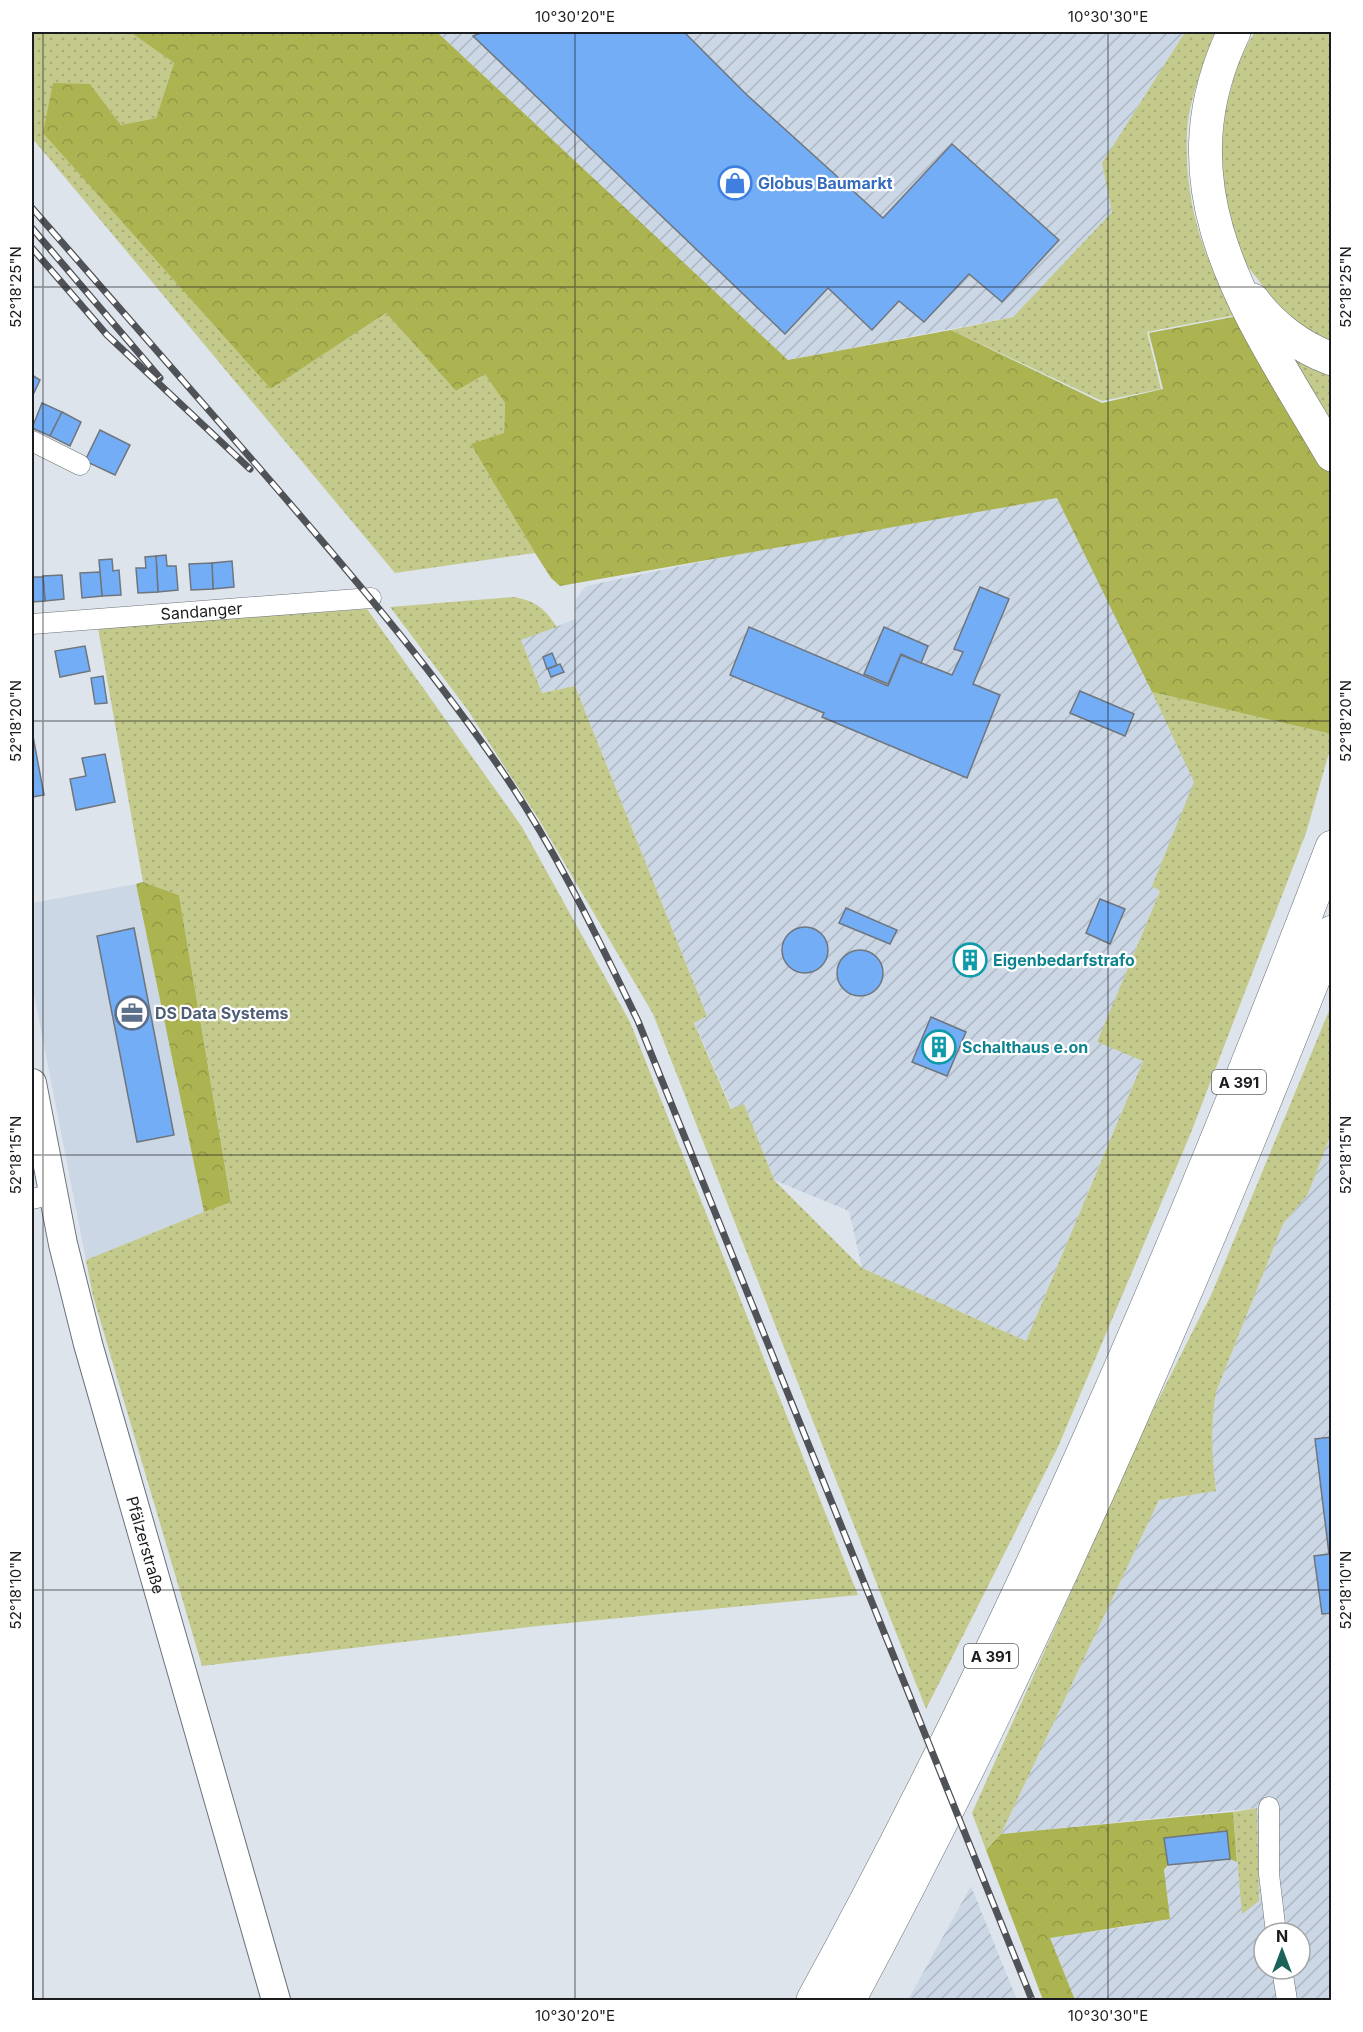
<svg xmlns="http://www.w3.org/2000/svg" width="1363" height="2032" font-family="Inter,sans-serif">
	<defs>
		<pattern id="industrial-furrows" width="10" height="10" patternUnits="userSpaceOnUse" patternTransform="scale(1.5)"><rect width="10" height="10" fill="#cbd7e5"/><path d="M-1 1l2-2M0 10L10 0M9 11l2-2" fill="none" stroke="#aeb8c4"/></pattern>
		<pattern id="grass-dots" width="8" height="8" patternUnits="userSpaceOnUse" patternTransform="scale(1.5)"><rect width="8" height="8" fill="#c4ca8c"/><path d="M2 2h.1M6 6h.1" fill="none" stroke="#a8ad78" stroke-width="1.8" stroke-linecap="round"/></pattern>
		<pattern id="forest-crowns" width="20" height="18" patternUnits="userSpaceOnUse" patternTransform="scale(1.5)"><rect width="20" height="18" fill="#acb351"/><path d="M2 6a3 3 0 1 1 6 0M12 15a3 3 0 1 1 6 0" fill="none" stroke="#939946"/></pattern>
	</defs>
	<rect width="100%" height="100%" fill="#dde4ec"/>
	<path fill="#cbd7e5" d="M136 884 204 1212 86 1260 32 984V903Z"/>
	<g fill="url(#industrial-furrows)" fill-rule="evenodd">
		<path d="M437 32H1185L1102 163 1112 212 1013 317 788 360Z"/>
		<path d="M1057 498 1126 635 1195 782 1152 886 1160 890 1098 1042 1143 1060 1026 1341 862 1268 849 1211 774 1180 744 1105 732 1109 694 1022 707 1016 575 686 542 693 521 640 576 619 575 600 586 586 748 552Z"/>
		<path d="M1331 1134V2000H1075L1049 1938 1138 1925 1168 1865 1164 1838 1227 1831 1230 1859 1237 1862 1243 1913 1257 1808 1001 1834 1159 1500 1216 1491 1211 1445V1421L1216 1392 1283 1224 1308 1194ZM1264 1933H1300V1969H1264Z"/>
		<path d="M971 1886 1017 2000H908Z"/>
	</g>
	<g fill="url(#grass-dots)">
		<path d="M32 32H130L174 63 156 118 121 125 90 84 271 389 386 313 456 391 485 373 505 403 504 434 472 445 535 553 395 573 32 138Z"/>
		<path d="M1185 32H1215C1205 59 1188 103 1187 133 1184 200 1202 258 1236 315L1147 332 1161 389 1102 401 951 330 1013 317 1112 212 1102 163Z"/>
		<path d="M1255 32H1331V345L1286 315 1240 257 1227 214 1221 159 1225 110 1239 58Z"/>
		<path d="M1280 339 1331 367V438Z"/>
		<path d="M514 597C536 601 545 609 557 627L521 640 542 693 575 686 707 1016 694 1023 731 1109 744 1104 774 1180 862 1268 1026 1341 1143 1061 1097 1042 1160 891 1152 886 1194 782 1152 692 1331 734V746L1306 833 1190 1135 1058 1447 926 1709 653 1014 538 818 467 709 390 607Z"/>
		<path d="M367 609 522 827 630 1022 858 1595 538 1626 202 1666 93 1296 86 1260 231 1201 179 895 143 882 98 628Z"/>
		<path d="M1331 1006V1134L1308 1194 1283 1224 1216 1392C1210 1426 1212 1457 1216 1491L1159 1500 1001 1834 986 1850 972 1813 1149 1418 1212 1293Z"/>
		<path d="M1257 1808 1259 1901 1242 1914 1233 1812Z"/>
	</g>
	<g fill="url(#forest-crowns)">
		<path d="M130 32H437L788 360 951 330 1102 403 1163 389 1149 333 1238 316 1282 396 1331 475V734L1152 692 1057 498 560 586 551 578 535 553 471 444 504 433 505 403 485 374 456 391 386 313 271 389 43 133 53 83 90 84 121 125 156 118 174 63Z"/>
		<path d="M143 882 179 895 231 1202 204 1212 136 884Z"/>
		<path d="M1233 1812 1237 1862 1230 1859 1227 1831 1165 1838 1168 1865 1164 1870 1170 1919 1050 1938 1075 2000H1043L986 1850 1001 1834Z"/>
	</g>
	<g fill="#72adf6" stroke="#6f757d" stroke-width="1.5">
		<path d="M483 32H684L747 95 883 218 952 144 1059 240 1002 302 969 274 924 322 899 301 872 330 828 288 785 334 473 36Z"/>
		<path d="M32 375 40 380 32 397Z"/>
		<path d="M42 403 62 412 50 436 32 428Z"/>
		<path d="M62 412 81 422 70 446 50 436Z"/>
		<path d="M100 430 130 445 115 475 85 461Z"/>
		<path d="M166 555 167 566H176L178 590 158 592 156 556Z"/>
		<path d="M156 556 158 592 138 593 136 568H146L145 557Z"/>
		<path d="M112 559 113 571 119 570 121 595 102 596 99 560Z"/>
		<path d="M232 561 234 587 213 589 212 563Z"/>
		<path d="M212 563 213 589 191 590 189 564Z"/>
		<path d="M100 572 102 596 82 598 80 573Z"/>
		<path d="M62 575 64 599 45 601 43 576Z"/>
		<path d="M32 577H43L45 601 32 602Z"/>
		<path d="M980 587 1009 599 973 684 1000 695 967 778 822 717 824 713 730 675 749 627 888 686 901 655 952 675 963 652 954 649Z"/>
		<path d="M884 627 928 646 921 663 901 654 888 684 864 674Z"/>
		<path d="M85 646 90 671 60 677 55 651Z"/>
		<path d="M552 653 557 665 547 669 543 657Z"/>
		<path d="M560 664 564 672 551 677 548 669Z"/>
		<path d="M103 676 107 703 95 704 91 678Z"/>
		<path d="M1080 691 1134 714 1125 736 1070 713Z"/>
		<path d="M32 731 44 795 32 797Z"/>
		<path d="M105 754 115 802 76 810 70 779 86 776 82 758Z"/>
		<path d="M1100 899 1125 909 1110 944 1086 933Z"/>
		<path d="M846 908 897 930 890 944 839 923Z"/>
		<circle cx="805" cy="950" r="23"/>
		<path d="M134 928 174 1135 137 1142 97 936Z"/>
		<circle cx="860" cy="973" r="23"/>
		<path d="M961 952 981 959 978 967 958 960Z"/>
		<path d="M931 1017 966 1032 947 1076 912 1062Z"/>
		<path d="M1332 1437V1613L1322 1614 1314 1556 1329 1554 1315 1439Z"/>
		<path d="M1227 1831 1230 1859 1168 1865 1164 1838Z"/>
	</g>
	<g fill="none" stroke-linecap="round" stroke-linejoin="round">
		<g stroke="#6c7279" stroke-width="21">
			<g id="street">
				<path d="M32 441 80 465"/>
				<path id="s1" d="M32 624 371 598"/>
				<path d="M32 1199 53 1194"/>
				<path d="M1269 1807V1874L1276 1933"/>
				<path d="M1282 1969 1287 2000"/>
			</g>
		</g>
		<g stroke="#6c7279" stroke-width="30">
			<g id="secondary">
				<path id="s2" d="M32 1083 63 1244 88 1344 276 2000"/>
			</g>
		</g>
		<g stroke="#6c7279" stroke-width="34">
			<g id="highway">
				<path d="M1234 32C1156 194 1254 320 1332 455"/>
				<path d="M1253 300C1272 326 1301 348 1332 359"/>
				<path d="M813 2000C1015 1630 1182 1241 1332 847"/>
				<path d="M849 2000C1034 1655 1189 1297 1332 932"/>
			</g>
		</g>
		<use href="#street" stroke="#fff" stroke-width="20"/>
		<use href="#secondary" stroke="#fff" stroke-width="28"/>
		<use href="#highway" stroke="#fff" stroke-width="33"/>
		<g stroke="#4f5256" stroke-width="7">
			<g id="rail">
				<path d="M32 208C106 293 180 377 254 462 338 559 422 656 495 761 552 842 595 932 638 1021L1032 2000"/>
				<path d="M32 228 160 378"/>
				<path d="M32 248 107 335 250 469"/>
			</g>
		</g>
		<use href="#rail" stroke="#fff" stroke-width="4.5" stroke-dasharray="14" stroke-linecap="butt"/>
	</g>
	<path fill="none" stroke="#1a1c1f" stroke-width="1.5" stroke-opacity="0.45" d="M43 32V2000M575 32V2000M1108 32V2000M32 287H1332M32 721H1332M32 1155H1332M32 1590H1332"/>
	<defs>
		<g id="shop-ring" transform="scale(1.725)"><circle r="9.5" fill="#fff" stroke="#3f7fe0" stroke-width="1.5"/><path d="M-5-2.5h2.3a2.7 3.5 0 0 1 5.4 0H5L5.5 6h-11ZM-1.5-2.5h3a1.5 2.3 0 0 0-3 0Z" fill="#3f7fe0"/></g>
		<g id="building-ring" transform="scale(1.725)"><circle r="9.5" fill="#fff" stroke="#0f9aa8" stroke-width="1.5"/><path d="M-4-6H4V6H1V3H-1V6H-4ZM-2.5-4.3h1.7v1.8h-1.7ZM.8-4.3h1.7v1.8H.8ZM-2.5-1h1.7V.8h-1.7ZM.8-1h1.7V.8H.8Z" fill="#0f9aa8"/></g>
		<g id="office-ring" transform="scale(1.725)"><circle r="9.5" fill="#fff" stroke="#5c6f8a" stroke-width="1.5"/><path d="M-6-3h4V-5.5h4V-3h4V5H-6ZM-1-4.5V-3h2v-1.5ZM-6 0V1H6V0Z" fill="#5c6f8a"/></g>
	</defs>
	<g fill-rule="evenodd">
		<use href="#shop-ring" x="735" y="183"/>
		<use href="#building-ring" x="970" y="960"/>
		<use href="#office-ring" x="132" y="1013"/>
		<use href="#building-ring" x="939" y="1047"/>
	</g>
	<g text-anchor="middle" dominant-baseline="central" stroke-width="4.5" stroke-linejoin="round" paint-order="stroke">
		<g fill="#fff" stroke="#5f6062" stroke-width="1.5">
			<rect x="1212" y="1070" width="54" height="24" rx="4.5"/>
			<rect x="964" y="1644" width="54" height="24" rx="4.5"/>
		</g>
		<g font-size="15" font-weight="bold" fill="#1a1c1f">
			<text x="1239" y="1082">A 391</text>
			<text x="991" y="1656">A 391</text>
		</g>
		<g font-size="16" font-weight="bold" fill="#366cbe" stroke="#fff" text-anchor="start">
			<text x="758" y="183">Globus Baumarkt</text>
		</g>
		<g font-size="16" fill="#1a1c1f" stroke="#fff">
			<text stroke="none"><textPath href="#s1" startOffset="170">Sandanger</textPath></text>
			<text stroke="none"><textPath href="#s2" startOffset="476">Pfälzerstraße</textPath></text>
		</g>
		<g font-size="16" font-weight="bold" fill="#0d838f" stroke="#fff" text-anchor="start">
			<text x="993" y="960">Eigenbedarfstrafo</text>
			<text x="962" y="1047">Schalthaus e.on</text>
		</g>
		<g font-size="16" font-weight="bold" fill="#4e5e75" stroke="#fff" text-anchor="start">
			<text x="155" y="1013">DS Data Systems</text>
		</g>
	</g>
	<rect width="1363" height="2032" fill="none" stroke="#ffffff" stroke-width="66"/>
	<g transform="translate(1282 1951)"><circle r="28" fill="#ffffff" stroke="#a3a4a5" stroke-width="1.5"/>
	<path d="M0-4.5L10 22L0 15L-10 22Z" fill="#196359"/>
	<text y="-9" font-size="16" font-weight="bold" text-anchor="middle" fill="#1a1c1f">N</text>
	</g>
	<rect x="33" y="33" width="1297" height="1966" fill="none" stroke="#1a1c1f" stroke-width="2"/>
	<g font-size="15" text-anchor="middle" fill="#1a1c1f">
		<text x="575" y="22">10°30'20"E</text>
		<text x="1108" y="22">10°30'30"E</text>
		<text transform="translate(16 287) rotate(-90)" y="5">52°18'25"N</text>
		<text transform="translate(1346 287) rotate(-90)" y="5">52°18'25"N</text>
		<text transform="translate(16 721) rotate(-90)" y="5">52°18'20"N</text>
		<text transform="translate(1346 721) rotate(-90)" y="5">52°18'20"N</text>
		<text transform="translate(16 1155) rotate(-90)" y="5">52°18'15"N</text>
		<text transform="translate(1346 1155) rotate(-90)" y="5">52°18'15"N</text>
		<text transform="translate(16 1590) rotate(-90)" y="5">52°18'10"N</text>
		<text transform="translate(1346 1590) rotate(-90)" y="5">52°18'10"N</text>
		<text x="575" y="2021">10°30'20"E</text>
		<text x="1108" y="2021">10°30'30"E</text>
	</g>
</svg>
